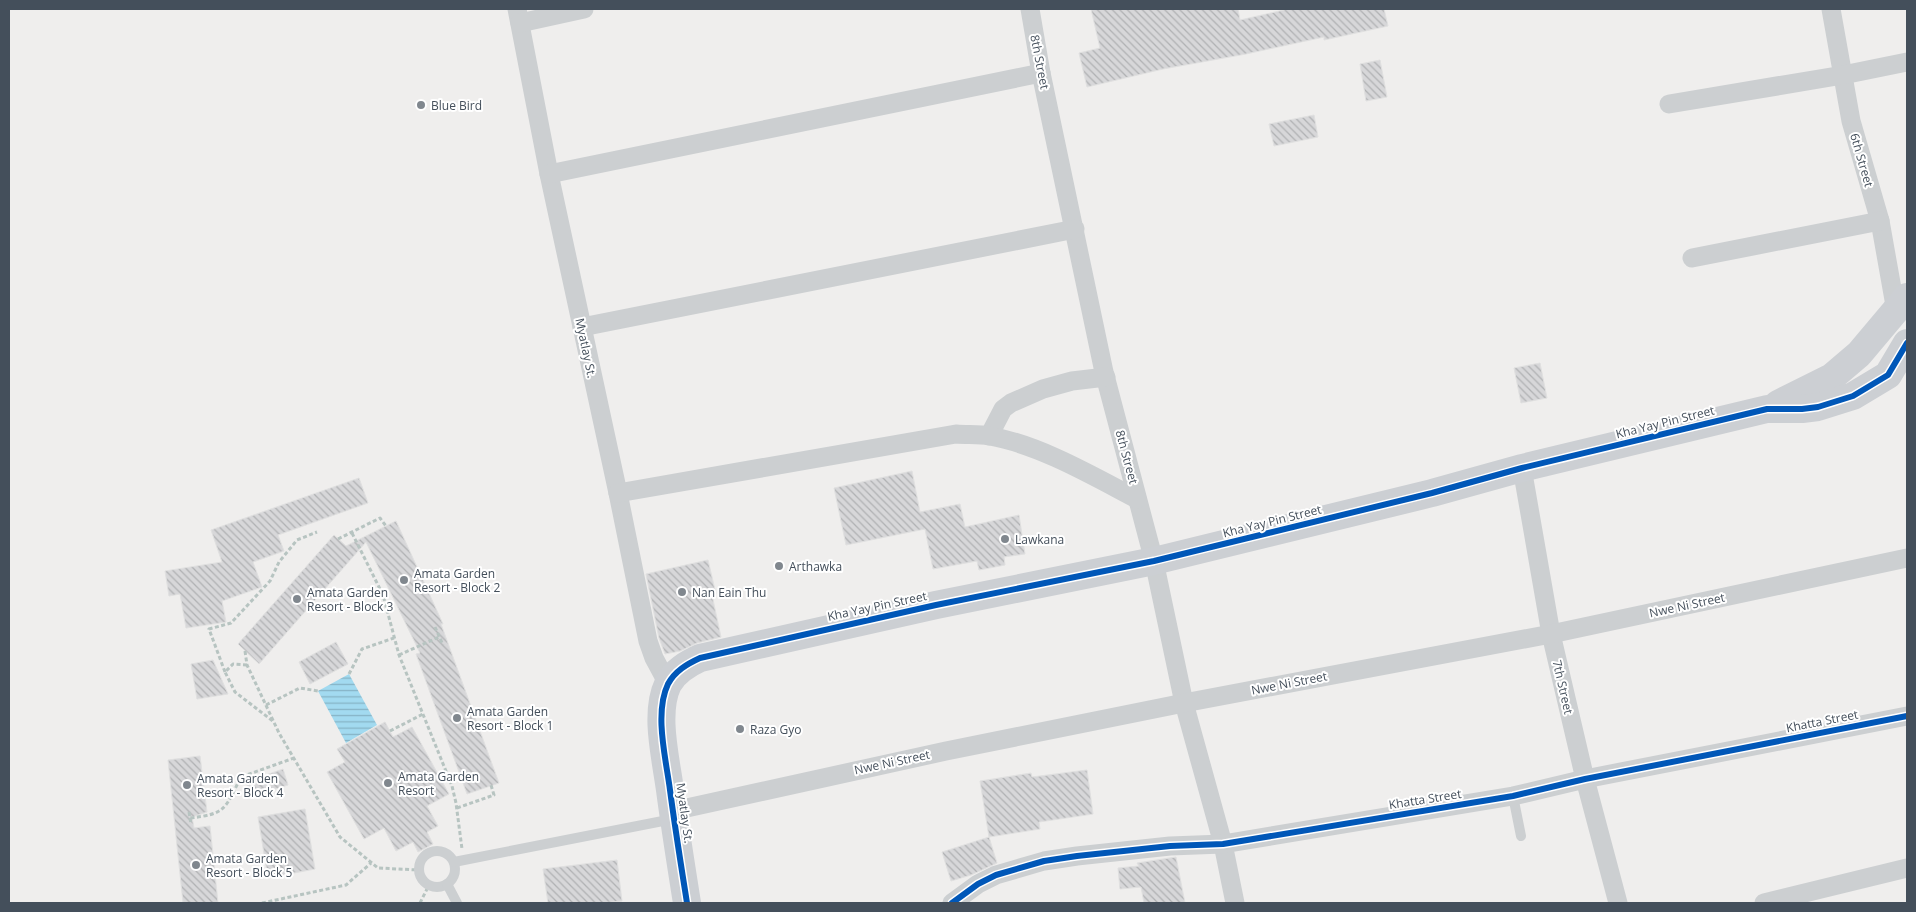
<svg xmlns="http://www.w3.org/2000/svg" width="1916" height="912" font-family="'Open Sans',sans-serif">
	<defs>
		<pattern id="water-rules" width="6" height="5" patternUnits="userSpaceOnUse" patternTransform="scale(1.25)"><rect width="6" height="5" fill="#a2daf0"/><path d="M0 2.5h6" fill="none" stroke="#86b3c5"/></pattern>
		<pattern id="building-back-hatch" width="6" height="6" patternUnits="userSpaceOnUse" patternTransform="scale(1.25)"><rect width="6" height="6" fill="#d7d7d9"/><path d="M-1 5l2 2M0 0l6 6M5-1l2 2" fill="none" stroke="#b0b1b3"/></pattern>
	</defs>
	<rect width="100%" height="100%" fill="#efeeed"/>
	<path fill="url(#water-rules)" d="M349 674 377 725 346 743 318 691Z"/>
	<g fill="url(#building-back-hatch)" stroke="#e0e0e0">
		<path d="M1091 9H1238L1240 20 1288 9H1384L1388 26 1324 40V37L1246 54 1163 69 1087 87 1079 53 1100 48Z"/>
		<path d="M1380 60 1387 97 1366 101 1360 64Z"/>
		<path d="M1314 115 1318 137 1274 146 1269 124Z"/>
		<path d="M1540 363 1547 398 1521 403 1514 368Z"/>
		<path d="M912 471 920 512 960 504 965 527 1019 515 1025 554 1004 557 1005 565 979 570 977 561 933 569 925 529 846 545 834 488Z"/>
		<path d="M359 478 368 503 278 535 284 551 253 562 262 587 222 601 226 622 186 628 180 594 169 596 165 571 222 562 211 530Z"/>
		<path d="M396 521 443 624H441L499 783 467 794 416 654 420 653 366 542 259 664 238 644 334 535 346 546Z"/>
		<path d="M708 560 716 594 712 595 721 637 697 643 680 651 665 654 659 638 646 574Z"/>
		<path d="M336 642 348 664 310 684 299 662Z"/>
		<path d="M213 660 228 694 197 699 191 664Z"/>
		<path d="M385 722 393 737 412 727 449 794 427 806 438 826 427 832 433 844 418 852 413 842 396 851 384 828 364 839 327 772 345 762 337 749Z"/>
		<path d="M200 756 207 812 192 817 194 828 210 826 218 903H183L168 760Z"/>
		<path d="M283 769 288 785 251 797 246 782Z"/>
		<path d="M1087 770 1093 814 1039 822 1040 829 989 837 980 781 1031 773 1032 777Z"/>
		<path d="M305 809 315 869 268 878 258 817Z"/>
		<path d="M989 837 997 863 971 875 951 881 942 852Z"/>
		<path d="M1176 857 1185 903H1144L1141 887 1120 889 1118 868 1139 866 1137 863Z"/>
		<path d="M617 860 622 901 601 903H548L543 869Z"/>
	</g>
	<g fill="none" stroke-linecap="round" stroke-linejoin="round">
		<g stroke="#b7c4c1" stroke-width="3" stroke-dasharray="4 2.5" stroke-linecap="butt">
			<path d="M352 533 383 595 399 655 452 786 456 803 462 849"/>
			<path d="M338 539 380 518 386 526"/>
			<path d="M435 627 443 645"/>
			<path d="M245 651 247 665 279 733 340 837 378 868 419 870"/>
			<path d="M399 655 439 637"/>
			<path d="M247 665 233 664 225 672 235 692 274 722"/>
			<path d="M225 672 209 629 231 623 270 581 279 562 297 540 317 532"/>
			<path d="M349 674 362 649 394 638"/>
			<path d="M266 705 300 688 318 691"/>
			<path d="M390 731 423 714"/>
			<path d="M457 808 494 795 491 785"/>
			<path d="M189 812 190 818C227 814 225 808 241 777L294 758"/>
			<path d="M190 818 191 824"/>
			<path d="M262 903 346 885 371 863"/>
			<path d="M420 903 429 885"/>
		</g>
		<g stroke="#cccfd1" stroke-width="10">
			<path d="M1513 796 1521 836"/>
			<circle cx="437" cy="869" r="18"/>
			<path d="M454 862 673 819"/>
			<path d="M447 884 457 903"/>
		</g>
		<g stroke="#cccfd1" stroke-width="19">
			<path d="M517 9 549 174 618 493 648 641 654 658 668 684"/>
			<path d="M1030 9 1041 73 1104 372 1154 561 1184 703 1223 844 1235 903"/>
			<path d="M1831 9 1851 121 1880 221 1896 311"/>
			<path d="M520 23 584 9"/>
			<path d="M1669 104 1843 75 1907 62"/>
			<path d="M549 174 1041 73"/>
			<path d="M1692 258 1880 221"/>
			<path d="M582 327 1075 229"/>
			<path d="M989 436 1003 409 1011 403 1043 389 1072 381 1106 377"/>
			<path d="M1522 468 1551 634 1585 779 1618 903"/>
			<path d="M618 493 956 434C967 435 979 434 990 436 1040 445 1093 476 1137 499"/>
			<path d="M673 811 946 751 1184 703 1551 634 1907 558"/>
			<path d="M952 903 978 884 996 875 1044 861 1077 856 1170 846 1223 844 1513 796 1585 779 1907 716"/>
			<path d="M1764 903 1907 868"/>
		</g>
		<g stroke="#cccfd3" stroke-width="28">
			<path d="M1778 404 1832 377 1859 354 1907 297"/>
			<path d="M687 903C681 865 675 828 670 790 666 759 654 713 668 684 675 671 687 664 700 658L936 605 1154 561 1432 493 1522 468 1767 409H1802L1818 407 1853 396 1888 375 1907 343"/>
		</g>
		<g stroke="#fff" stroke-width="9">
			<g id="cycleway">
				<path d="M687 903C681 865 675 828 670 790 666 759 654 713 668 684 675 671 687 664 700 658L936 605 1154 561 1432 493 1522 468 1767 409H1802L1818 407 1853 396 1888 375 1907 343"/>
				<path d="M952 903 978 884 996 875 1044 861 1077 856 1170 846 1223 844 1513 796 1585 779 1907 716"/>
			</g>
		</g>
		<use href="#cycleway" stroke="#0057b8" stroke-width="6"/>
	</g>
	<g fill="#80878e" stroke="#fff" stroke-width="2">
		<circle cx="421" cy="105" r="5"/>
		<circle cx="1005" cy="539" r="5"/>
		<circle cx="779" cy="566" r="5"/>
		<circle cx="404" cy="580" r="5"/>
		<circle cx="682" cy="592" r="5"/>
		<circle cx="297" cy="599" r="5"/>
		<circle cx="457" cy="718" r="5"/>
		<circle cx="740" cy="729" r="5"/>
		<circle cx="388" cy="783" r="5"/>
		<circle cx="187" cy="785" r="5"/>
		<circle cx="196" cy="865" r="5"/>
	</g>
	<g text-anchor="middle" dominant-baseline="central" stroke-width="4" stroke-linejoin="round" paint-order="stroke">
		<g font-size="12" fill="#444f5b" stroke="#fff">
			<text transform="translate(1040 62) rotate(79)">8th Street</text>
			<text transform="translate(1862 160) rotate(74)">6th Street</text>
			<text transform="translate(586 348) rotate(78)">Myatlay St.</text>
			<text transform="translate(1665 422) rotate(-14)">Kha Yay Pin Street</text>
			<text transform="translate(1127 457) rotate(75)">8th Street</text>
			<text transform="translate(1272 521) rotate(-14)">Kha Yay Pin Street</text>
			<text transform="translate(1687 605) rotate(-12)">Nwe Ni Street</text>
			<text transform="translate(877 606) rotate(-12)">Kha Yay Pin Street</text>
			<text transform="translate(1289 683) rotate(-11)">Nwe Ni Street</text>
			<text transform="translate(1563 687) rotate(77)">7th Street</text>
			<text transform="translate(1822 721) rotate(-11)">Khatta Street</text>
			<text transform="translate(892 762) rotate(-12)">Nwe Ni Street</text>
			<text transform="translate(1425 799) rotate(-9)">Khatta Street</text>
			<text transform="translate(685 813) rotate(82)">Myatlay St.</text>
		</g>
		<g font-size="12" fill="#444f5b" stroke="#fff" text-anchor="start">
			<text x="431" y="105">Blue Bird</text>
			<text x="1015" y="539">Lawkana</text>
			<text x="789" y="566">Arthawka</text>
			<text x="414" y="573">Amata Garden<tspan x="414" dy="14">Resort - Block 2</tspan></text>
			<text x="307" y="592">Amata Garden<tspan x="307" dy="14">Resort - Block 3</tspan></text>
			<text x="692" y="592">Nan Eain Thu</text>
			<text x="467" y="711">Amata Garden<tspan x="467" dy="14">Resort - Block 1</tspan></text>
			<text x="750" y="729">Raza Gyo</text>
			<text x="398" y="776">Amata Garden<tspan x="398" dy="14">Resort</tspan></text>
			<text x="197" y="778">Amata Garden<tspan x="197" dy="14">Resort - Block 4</tspan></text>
			<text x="206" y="858">Amata Garden<tspan x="206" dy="14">Resort - Block 5</tspan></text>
		</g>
	</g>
	<rect width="1916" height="912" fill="none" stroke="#444f5b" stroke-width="20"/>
</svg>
